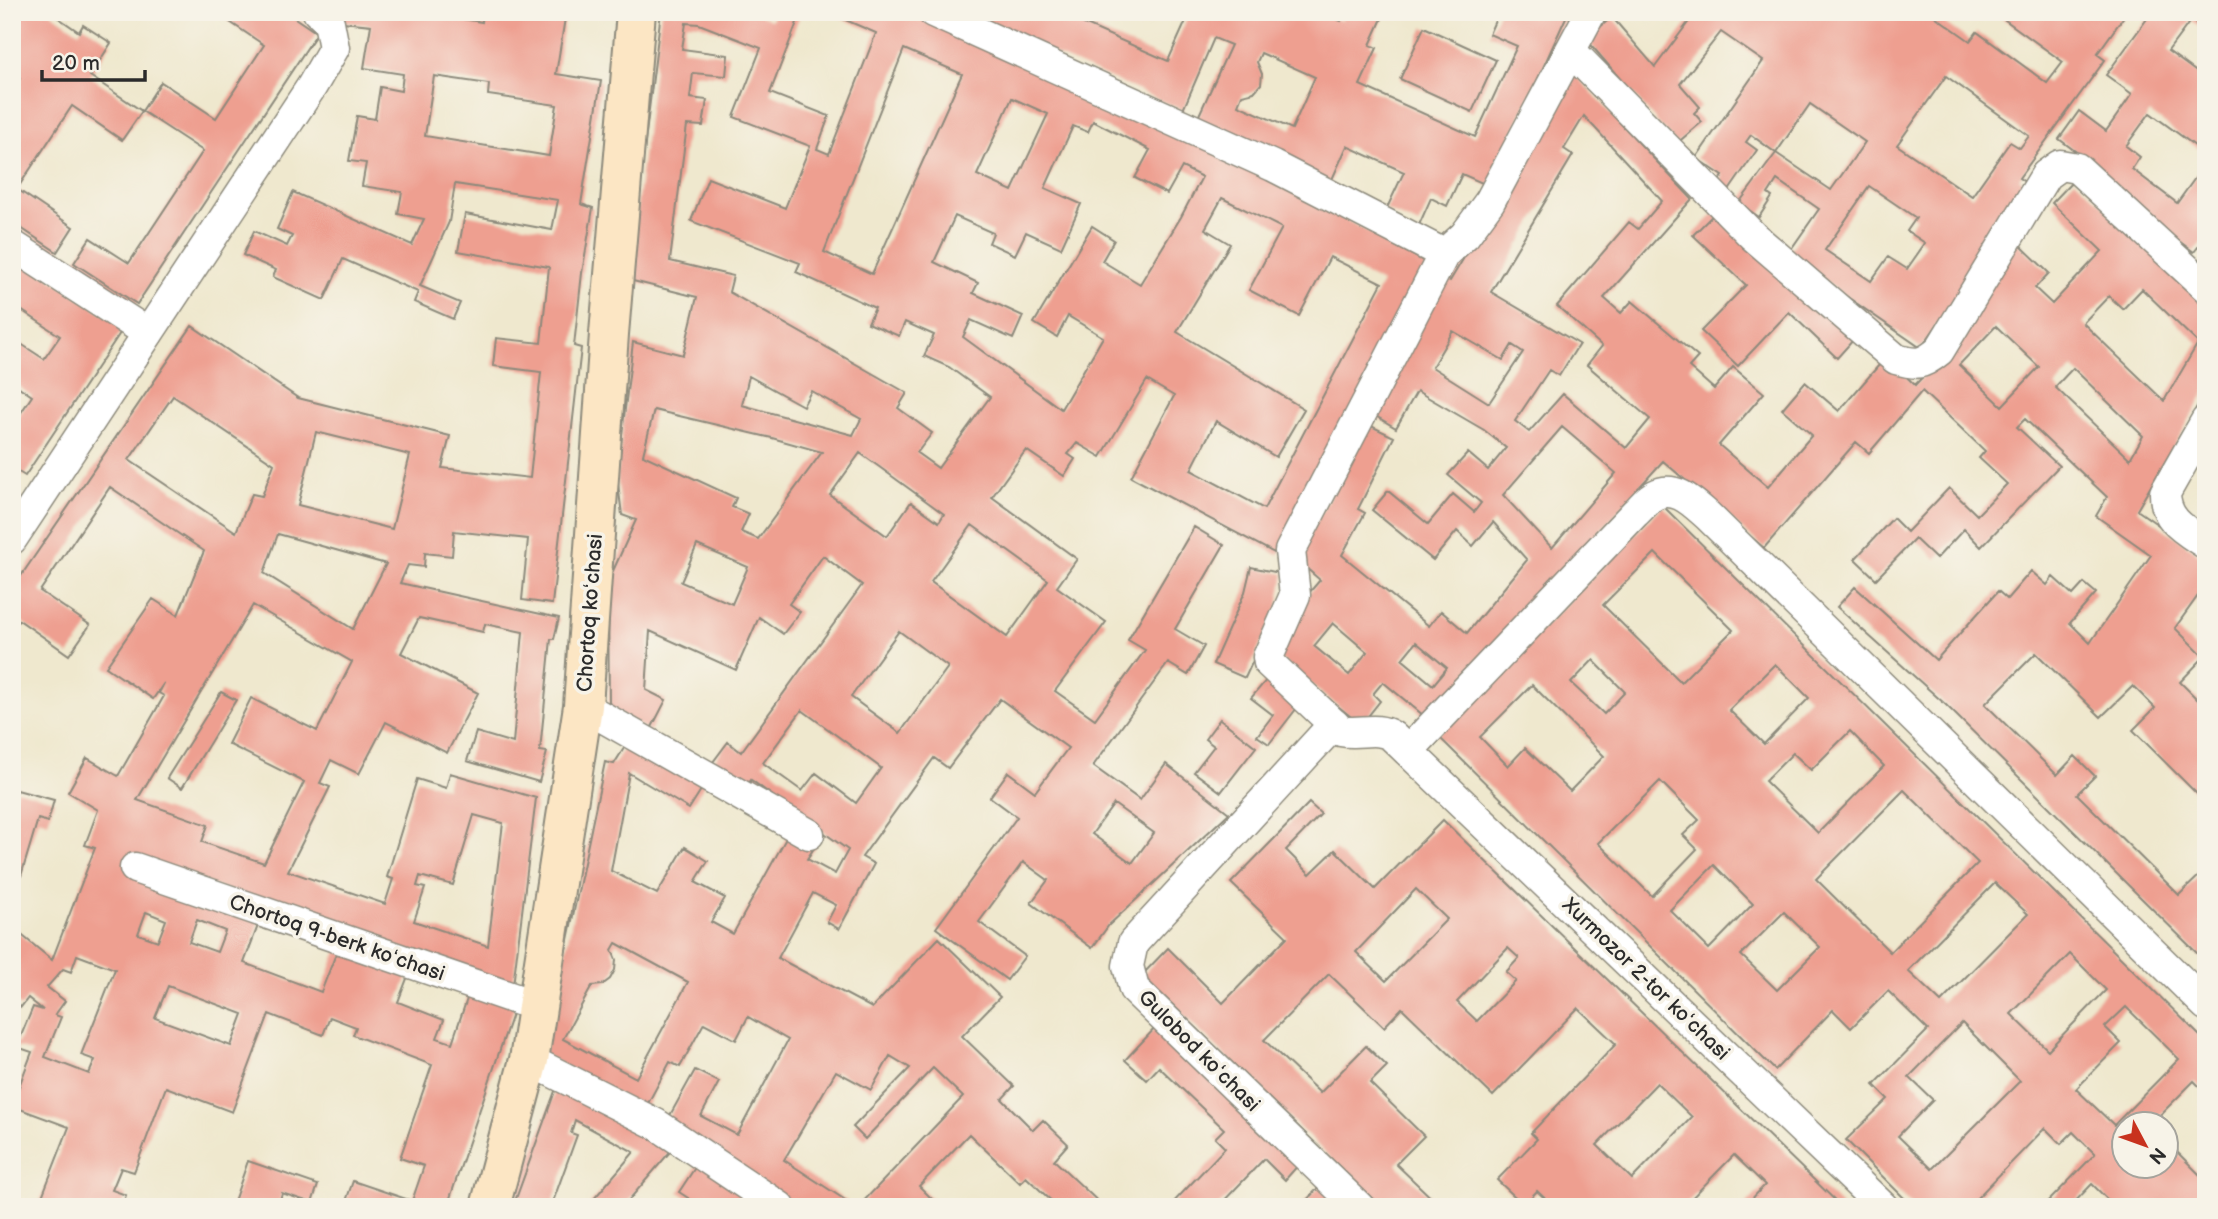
<svg xmlns="http://www.w3.org/2000/svg" width="2218" height="1219" font-family="'Balsamiq Sans',sans-serif">
	<rect width="100%" height="100%" fill="#f7f3e8"/>
	<filter id="ink" filterUnits="userSpaceOnUse"><feTurbulence type="fractalNoise" baseFrequency=".0143" numOctaves="2"/><feDisplacementMap in="SourceGraphic" scale="14" xChannelSelector="R" yChannelSelector="G"/><feConvolveMatrix kernelMatrix="1 2 1 2 8 2 1 2 1" color-interpolation-filters="sRGB"/></filter>
	<filter id="wash" filterUnits="userSpaceOnUse"><feTurbulence type="fractalNoise" baseFrequency=".00686" numOctaves="4" result="noise"/><feDisplacementMap in="SourceGraphic" scale="28" xChannelSelector="R" yChannelSelector="G"/><feGaussianBlur stdDeviation="1.57" result="paint"/><feColorMatrix in="noise" values="0 0 0 0 0 0 0 0 0 0 0 0 0 0 0 0 0 1.4 0 .05"/><feComposite in="paint" operator="in"/></filter>
	<g filter="url(#wash)">
		<rect width="100%" height="100%" fill="#efe8ce"/>
		<g id="blocks">
			<g fill="#ee9f90" fill-rule="evenodd">
				<path d="M12 12H50L79 32 83 25 111 43 90 76 142 111 161 82 216 118 264 45 215 12H286L317 33 137 304 74 263 90 238 129 263 203 151 142 111 122 140 72 106 17 189 73 227 57 252 12 222V90L20 78 12 73Z"/>
				<path d="M335 12H420L482 22 483 12H566L556 74 601 81 581 204 593 208 582 273 574 346 581 348 552 604 522 600 528 539 454 531 452 556 425 553 424 567 408 565 400 583 559 618 554 639H551L540 751 547 752 539 782 467 761 476 732 513 743 523 632 485 624 483 632 419 618 401 653 478 693 447 753 386 722 359 774 331 760 320 783 330 787 288 871 385 904 393 879 387 877 417 779 446 788 450 773 536 798 513 986 132 858 127 870 260 920 244 963 321 992 341 941 411 968 398 1002 444 1020 437 1038 452 1043 471 987 516 1002 447 1207H344L353 1181 412 1201 424 1166 400 1158 432 1065 353 1035 356 1027 330 1017 323 1035 269 1014 232 1112 166 1087 134 1172 121 1168 112 1190 126 1195 122 1207H38L69 1127 12 1106V1087L18 1089 32 1052 17 1047 12 1056V1040L18 1043 33 1007 43 1010 28 998 21 1007 12 1000V927L52 960 95 848 85 845 98 810 68 792 87 758 118 776 164 696 159 693 164 683 153 699 106 667 153 599 178 615 204 551 110 487 40 591 90 625 69 655 19 620 12 631V589L192 326 298 398 450 436 442 468 530 478 541 372 493 366 496 338 541 343 549 267 458 251 465 214 552 230 558 200 455 184 449 222 420 286 460 303 453 319 414 302 418 292 343 259 324 300 273 277 276 270 243 255 254 231 287 246 292 236 277 229 293 192 412 245 424 219 398 214 402 192 362 186 366 163 349 161 357 116 375 119 380 87 401 91 403 74 364 68 371 25 334 21ZM434 76 489 84 488 95 557 105 549 156 425 136ZM173 396 274 464 262 496 252 494 236 532 129 460ZM316 432 410 455 392 529 298 505ZM278 534 386 564 353 629 264 573ZM253 605 352 662 317 731 251 698 228 744 304 782 264 863 202 842 208 825 137 800ZM474 815 503 823 488 946 414 921 425 888 417 886 420 876 453 885ZM146 912 166 920 158 941 138 934ZM197 920 225 931 217 952 189 942ZM77 955 115 969 81 1055 95 1060 89 1074 45 1057 61 1017 55 1015 65 1001 47 987 63 969 71 972ZM168 986 243 1014 231 1046 155 1018Z"/>
				<path d="M661 12H752L771 20 775 12H801L770 93 829 116 817 149 829 154 876 33 827 12H917L1004 50 1240 164 1429 264 1278 555 1131 477 1174 396 1147 380 1101 457 1077 443 1068 454 1075 459 1064 476 1026 450 992 497 1077 559 1057 587 1106 622 1055 691 1095 719 1145 650 1128 640 1194 527 1224 545 1175 629 1204 646 1188 675 1168 663 1093 766 1140 800 1166 764 1229 813 1109 925 1092 948 1031 903 1048 880 1023 862 979 922 1025 956 1007 980 936 928 1017 817 990 797 1008 772 1035 792 1068 748 1000 699 948 768 934 758 862 857 874 864 839 929 827 922 836 905 813 893 778 958 872 1008 939 938 1000 997 962 1036 1014 1086 1002 1099 1033 1130 1043 1120 1068 1144 1054 1160 1104 1207H1058L1026 1177 1020 1183 969 1134 919 1186 936 1203 932 1207H858L963 1097 933 1068 865 1139 853 1127 910 1068 890 1056 871 1090 836 1071 784 1160 856 1207H797L741 1168 664 1126 695 1070 719 1082 701 1116 737 1135 788 1040 748 1017 736 1040 704 1023 680 1067 670 1062 645 1109 544 1055 605 762 614 764 631 737 706 782 689 809 629 773 611 871 657 894 685 847 708 861 695 882 725 898 711 922 733 934 790 831 816 845 807 859 835 874 848 850 751 780 744 790 710 766 728 742 741 752 862 585 823 556 789 604 800 612 783 634 759 617 736 670 650 631 646 690 666 700 650 731 609 708 608 582 636 520 622 515 617 476 633 342 683 355 697 297 625 279 631 256ZM686 23 699 24 761 48 734 117 810 146 785 208 708 178 691 221 800 263 796 272 875 308 868 323 899 336 905 322 934 335 924 356 949 367 990 397 938 468 917 453 932 433 898 408 907 393 729 292 733 276 670 261 687 125 703 126 707 100 690 98 693 73 726 76 728 55 682 49ZM904 49 962 74 872 274 824 252ZM1012 98 1048 114 1012 191 977 175ZM1093 121 1150 150 1135 178 1167 194 1182 167 1202 177 1181 217 1140 284 1102 261 1114 240 1092 226 1034 323 1057 337 1068 316 1103 337 1061 409 963 337 971 320 1013 339 1023 316 973 293 978 283 934 262 955 216 993 233 989 243 1015 255 1026 232 1061 248 1081 204 1045 188 1073 126 1088 132ZM1222 198 1282 228 1249 290 1299 316 1330 257 1382 283 1264 509 1191 470 1216 421 1276 457 1304 409 1177 332 1230 244 1205 229ZM749 376 803 406 811 391 861 419 853 435 742 405ZM654 410 772 438 822 452 758 539 741 532 749 514 732 507 736 498 643 455ZM860 453 944 514 939 522 911 502 887 536 830 495ZM972 525 1048 580 1007 637 931 582ZM697 545 748 567 732 604 681 582ZM899 631 948 667 900 733 851 697ZM802 710 881 768 856 803 816 773 802 791 763 763ZM1114 804 1154 833 1132 863 1092 834ZM616 943 688 982 636 1078 563 1039 592 986 602 985 610 979 615 970 616 960 612 950Z"/>
				<path d="M958 12H1070L1068 17 1168 61 1190 12H1337L1334 18 1341 21 1345 12H1385L1370 45 1377 48 1360 85 1475 137 1517 46 1489 34 1499 12H1579L1573 21 1567 15 1489 186 1462 174 1447 206 1431 198 1419 225 1386 210 1404 172 1347 146 1330 184 1195 124 1231 45 1214 38 1183 110ZM1261 53 1315 77 1292 129 1238 105 1242 95 1254 92 1261 84 1262 74 1257 62Z"/>
				<path d="M1688 12H1929L1970 41 1977 32 2047 83 2063 62 1994 12H2040L2044 15 2046 12H2127L2097 54 2105 60 2019 178 2032 187 1921 348 1787 255 1819 209 1777 180 1768 194 1772 197 1759 217 1739 203 1776 153 1831 190 1865 142 1810 104 1776 153 1751 135 1746 142 1757 150 1728 192 1717 185 1723 176 1696 158 1763 61 1721 32 1680 84 1700 107 1694 113 1702 122 1676 144 1586 39 1612 17 1655 67 1693 16ZM1946 76 2029 136 2020 148 2010 142 1972 196 1897 145ZM1869 186 1916 218 1907 231 1925 243 1907 269 1888 257 1871 281 1825 250Z"/>
				<path d="M2152 12H2180L2191 20 2168 51 2206 79V154L2150 113 2126 146 2140 157 2132 169 2177 203 2206 163V237L2194 252 2115 195 2106 174 2059 139 2079 111 2106 131 2132 94 2106 75Z"/>
				<path d="M2196 12H2206V31L2191 20Z"/>
				<path d="M1424 27 1496 60 1472 112 1400 79Z"/>
				<path d="M1574 74 1692 199 1604 298 1621 313 1632 301 1698 357 1689 367 1714 389 1733 367 1764 393 1719 445 1768 487 1812 435 1782 409 1805 382 1839 411 1886 357 1915 385 1950 348 2016 241 2049 273 2035 288 2052 304 2102 251 2052 203 2075 179 2206 303V391L2137 510 2194 550 2206 562V598L2200 593 2175 628 2204 657 2180 682 2206 708V803L2133 730 2155 708 2133 686 2101 717 2036 653 1985 704 2057 775 2075 756 2095 776 2077 794 2179 895 2206 869V917L2203 919 2206 921V962L1945 704 1837 607 1855 587 1936 660 1998 591 2007 599 2031 571 2047 585 2053 577 2073 595 2084 583 2096 593 2070 623 2090 643 2151 555 2096 516 2107 497 2025 419 2017 427 2059 466 1981 547 1964 529 1936 559 1915 539 1876 579 1855 559 1893 518 1907 532 1949 488 1977 515 2007 484 1979 458 1985 451 1922 391 1869 453 1856 442 1764 548 1663 461 1429 720 1383 682 1373 694 1380 701 1361 725 1278 657 1302 601 1320 580 1304 566 1305 544 1367 424 1394 437 1358 509 1365 513 1342 555 1429 626 1441 611 1467 633 1527 560 1493 522 1473 546 1457 531 1433 560 1372 510 1388 491 1428 524 1453 494 1474 512 1481 503 1448 475 1468 453 1488 470 1506 448 1484 430 1417 391 1396 428 1369 412 1443 277 1450 281ZM1584 116 1662 201 1638 229 1629 222 1557 306 1602 346 1587 365 1650 419 1626 448 1563 394 1529 432 1515 421 1549 370 1559 376 1579 344 1491 292 1573 155 1564 149ZM2142 289 2198 343 2164 401 2083 323 2109 296 2123 309ZM1996 326 2039 367 2002 406 1959 365ZM1453 331 1503 360 1512 345 1523 352 1489 403 1432 367ZM2073 368 2143 436 2130 459 2055 387ZM1562 427 1616 473 1552 548 1503 495ZM1333 623 1367 652 1349 675 1314 646ZM1416 642 1447 668 1433 685 1402 659Z"/>
				<path d="M1718 210 1854 339 1837 358 1789 312 1738 366 1701 331 1746 285 1693 235Z"/>
				<path d="M12 253 124 327 25 476 12 468V426L32 396 16 385 12 391V338L44 359 60 336 12 304Z"/>
				<path d="M1663 506 2206 1042V1093L2194 1081 2151 1124H2124V1166H2166V1141L2206 1181V1207H2115L2092 1184 2070 1207H2043L2095 1154 2073 1132 2061 1144 2045 1128 1975 1200 1982 1207H1913L1846 1140 1888 1099 1874 1085 1928 1030 1888 991 1851 1028 1833 1010 1775 1070 1437 735ZM1655 553 1733 630 1681 682 1603 605ZM1593 660 1625 692 1604 714 1571 683ZM1775 664 1809 698 1764 744 1729 710ZM1532 685 1604 756 1570 791 1525 748 1508 766 1480 737ZM1850 731 1884 766 1818 833 1765 781 1793 753 1811 770ZM1660 781 1699 820 1683 835 1697 849 1652 896 1598 843ZM1904 790 1978 863 1890 952 1816 879ZM1714 865 1753 904 1709 949 1670 910ZM1995 883 2028 914 1941 1002 1908 971ZM1784 912 1820 947 1777 990 1741 955ZM2070 954 2106 990 2048 1050 2011 1014ZM2126 1007 2179 1059 2114 1125 2076 1089 2121 1043 2105 1027ZM1962 1023 2020 1081 1932 1169 1898 1136 1933 1100 1909 1077Z"/>
				<path d="M1251 567 1284 574 1278 607 1245 678 1213 664 1245 592Z"/>
				<path d="M1267 679 1300 704 1269 744 1257 736 1273 715 1251 698Z"/>
				<path d="M221 692 236 700 182 788 167 778Z"/>
				<path d="M1220 719 1256 747 1221 792 1194 772 1214 746 1205 739Z"/>
				<path d="M17 790 54 800 48 822 38 819 21 876 12 873V807Z"/>
				<path d="M1309 803 1321 814 1286 850 1310 874 1335 850 1375 889 1443 820 1842 1207H1744L1765 1185 1734 1155 1683 1207H1554L1537 1191 1524 1205 1497 1180 1537 1139 1531 1133 1616 1044 1578 1008 1493 1096 1402 1008 1384 1027 1329 974 1264 1040 1320 1093 1366 1046 1387 1066 1370 1083 1424 1136 1396 1164 1441 1207H1381L1142 975 1168 948 1223 1003 1287 937 1231 883ZM1416 889 1447 919 1386 981 1356 952ZM1508 948 1519 958 1506 972 1516 981 1477 1021 1457 1002ZM1657 1083 1692 1117 1632 1179 1597 1145Z"/>
				<path d="M1157 1026 1300 1163 1285 1180 1264 1159 1218 1207H1169L1225 1148 1215 1138 1224 1129 1159 1067 1147 1080 1125 1060Z"/>
				<path d="M558 1083 675 1146 623 1207H587L634 1152 575 1120 571 1133 577 1135 551 1207H513Z"/>
				<path d="M248 1161 318 1185 312 1203 282 1193 278 1207H232Z"/>
				<path d="M698 1163 767 1207H702L679 1192Z"/>
				<path d="M1320 1186 1342 1207H1300Z"/>
			</g>
		</g>
	</g>
	<g filter="url(#ink)">
		<use href="#blocks" fill-opacity="0" stroke="#8d8a7c" stroke-width="2"/>
		<g fill="none" stroke-linecap="round" stroke-linejoin="round">
			<g stroke="#8d8a7c" stroke-width="33">
				<g id="street">
					<path d="M933 12 1273 166 1444 254 1465 235 1490 201 1591 12"/>
					<path d="M1572 52 1753 236 1896 359C1917 365 1922 365 1939 351L2046 175 2060 165 2077 168 2206 287"/>
					<path d="M12 245 148 333"/>
					<path d="M1444 254 1290 551 1295 595 1268 657 1269 663 1341 731C1360 735 1376 726 1392 736L1883 1207"/>
					<path d="M2206 421 2165 493C2165 521 2185 530 2206 544"/>
					<path d="M12 539 312 86 334 48 329 22 318 12"/>
					<path d="M583 706 809 834"/>
					<path d="M1334 724 1133 943 1128 966 1134 989 1359 1207"/>
					<path d="M1408 751 1635 513C1641 508 1648 498 1655 495 1676 484 1694 504 1708 516L2206 1005"/>
					<path d="M135 868 539 1007"/>
					<path d="M529 1060 656 1124 780 1207"/>
				</g>
			</g>
			<g stroke="#8d8a7c" stroke-width="42">
				<path id="secondary" d="M490 1207 529 1060 583 706 609 334 636 12"/>
			</g>
			<use href="#street" stroke="#fff" stroke-width="30"/>
			<use href="#secondary" stroke="#fce6c4" stroke-width="38"/>
		</g>
	</g>
	<g text-anchor="middle" dominant-baseline="central" stroke-width="7" stroke-linejoin="round" paint-order="stroke">
		<g font-size="21" fill="#2b2b2b" stroke="#f7f3e8">
			<text transform="translate(590 613) rotate(-86)">Chortoq koʻchasi</text>
			<text transform="translate(337 938) rotate(19)">Chortoq 9-berk koʻchasi</text>
			<text transform="translate(1646 979) rotate(44)">Xurmozor 2-tor koʻchasi</text>
			<text transform="translate(1199 1051) rotate(45)">Gulobod koʻchasi</text>
		</g>
	</g>
	<rect width="2218" height="1219" fill="none" stroke="#f7f3e8" stroke-width="42"/>
	<g transform="translate(2145 1145) rotate(131)"><circle r="33" fill="#f7f3e8" stroke="#a5a39c" stroke-width="2"/>
	<path d="M0-5L12 26L0 18L-12 26Z" fill="#c8321e"/>
	<text y="-10" font-size="19" font-weight="bold" text-anchor="middle" fill="#2b2b2b">N</text>
	</g>
	<path d="M42 70v10h103v-10" fill="none" stroke="#2b2b2b" stroke-width="3.5"/>
	<text x="52" y="70" font-size="21" fill="#2b2b2b" stroke="#f7f3e8" stroke-width="5" paint-order="stroke">20 m</text>
</svg>
